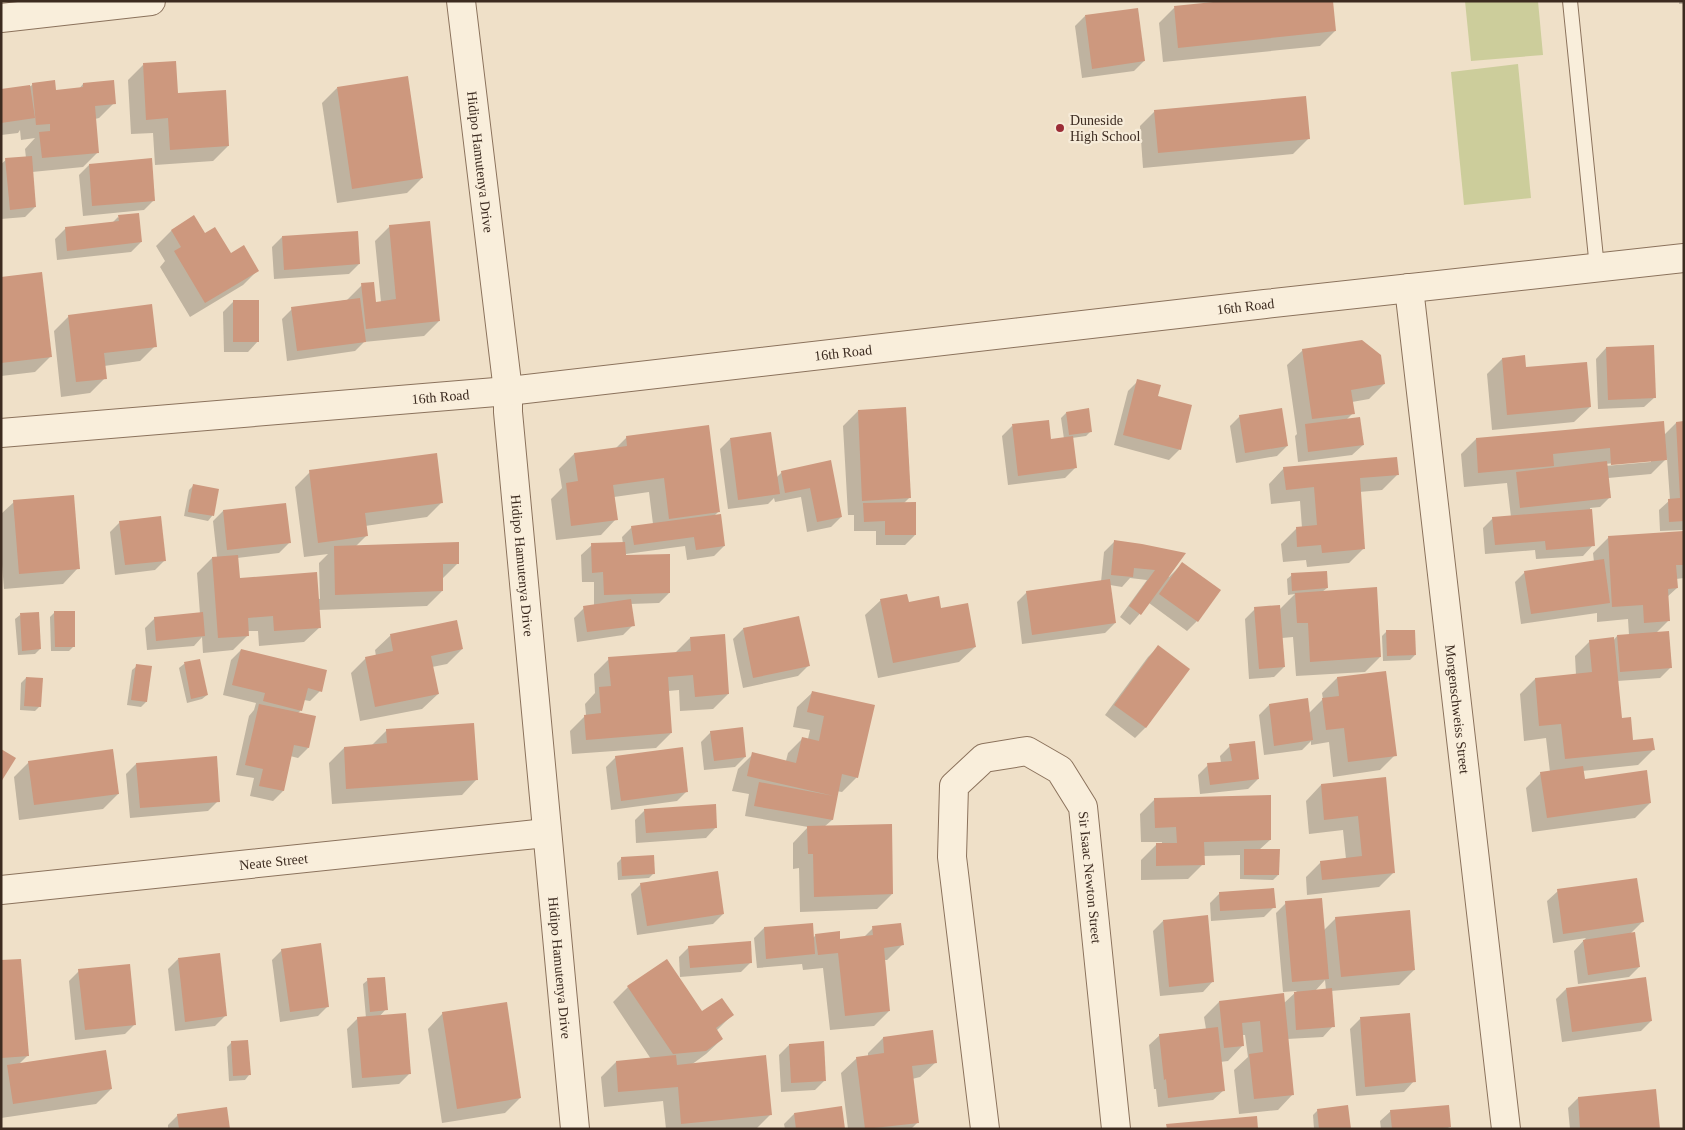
<svg xmlns="http://www.w3.org/2000/svg" width="1685" height="1130" font-family="Georgia,serif">
	<rect width="100%" height="100%" fill="#efe0c8"/>
	<g fill="#cccd9b">
		<path d="M1465 1H1538L1543 55 1471 61Z"/>
		<path d="M1518 64 1531 198 1464 205 1451 72Z"/>
	</g>
	<g fill="#0003" fill-rule="evenodd">
		<rect x="1679" y="1" width="5" height="3"/>
		<path d="M1174 8 1335 31 1320 46 1163 62 1159 23Z"/>
		<path d="M1085 16 1144 61 1134 71 1082 78 1075 26Z"/>
		<path d="M143 65 177 95 228 146 213 161 155 165 153 133 131 134 128 80Z"/>
		<path d="M33 84 55 91 79 89 83 84 114 103 99 118 95 119 98 152 83 167 32 172 35 207 25 217 1 219V164L6 160 26 158 25 149 35 138 21 140 20 130 18 133 1 135V90L31 86Z"/>
		<path d="M337 88 422 178 407 193 337 203 322 103Z"/>
		<path d="M1155 111 1308 139 1293 154 1143 168 1140 126Z"/>
		<path d="M89 165 154 200 144 210 83 216 79 175Z"/>
		<path d="M118 217 141 242 131 252 57 260 55 239 65 229 112 223Z"/>
		<path d="M194 217 204 235 230 255 258 270 243 285 190 317 160 267 165 261 156 246 171 231Z"/>
		<path d="M390 226 439 321 424 336 364 342 355 351 287 361 282 319 292 309 347 300 362 285 375 303 381 302 375 241Z"/>
		<path d="M282 237 359 264 349 274 274 279 272 247Z"/>
		<path d="M1 278 50 357 35 372 1 376Z"/>
		<path d="M233 302 258 341 248 352H224L223 312Z"/>
		<path d="M69 316 155 346 140 361 104 366 105 378 90 393 61 397 54 331Z"/>
		<path d="M1606 348 1655 397 1644 407 1598 409 1596 359Z"/>
		<path d="M1303 350 1384 384 1369 399 1352 402 1353 413 1346 420 1363 445 1352 455 1298 462 1295 436 1297 434 1287 365Z"/>
		<path d="M1502 359 1525 368 1590 407 1574 422 1492 430 1487 374Z"/>
		<path d="M1138 381 1156 397 1180 449 1169 460 1114 445 1128 391Z"/>
		<path d="M858 411 910 497 904 503 915 535 905 545H876V531H854V515H848L843 426Z"/>
		<path d="M1066 413 1091 431 1086 436 1072 438 1075 468 1065 478 1008 485 1002 436 1012 426 1050 440 1064 439 1061 418Z"/>
		<path d="M1240 416 1287 446 1277 456 1236 463 1230 426Z"/>
		<path d="M1676 423H1684V530L1660 531 1659 510 1670 500 1667 458 1651 474 1608 478 1610 497 1600 507 1590 508 1593 545 1583 556 1536 559 1535 550 1485 554 1483 528 1493 518 1511 517 1507 483 1464 487 1461 454 1476 439 1664 435ZM1651 460V462L1605 466 1604 464Z"/>
		<path d="M627 437 719 511 714 516 724 546 714 556 687 560 685 546 626 554V556L669 593 659 603 630 604 633 625 623 635 577 642 574 618 584 608 594 606V582H582L581 555 592 545 623 544 622 537 632 527 653 524 649 492 614 497 616 519 601 535 556 540 551 499 562 488 559 469 574 454 615 449Z"/>
		<path d="M730 439 776 478 782 472 830 462 841 517 831 527 807 532 801 497 775 502 774 498 768 504 728 509 720 449Z"/>
		<path d="M1284 468 1397 475 1382 490 1359 492 1364 548 1349 563 1307 567 1306 560 1283 562 1281 544 1296 529 1302 528 1300 501 1271 504 1269 484Z"/>
		<path d="M310 472 442 502 427 517 365 526 367 535 355 547 458 563 443 578 442 591 427 606 318 610 320 627 304 642 259 646 258 631H248V635L233 650 203 653 202 637 194 646 147 650 145 628 155 618 200 614 197 573 212 558 217 557 213 521 223 511 289 543 279 553 237 558 239 580 320 599 319 563 328 554 304 557 295 487Z"/>
		<path d="M194 485 218 490 212 516 208 521 184 516 189 490Z"/>
		<path d="M14 502 78 568 63 584 4 589 1 552V514Z"/>
		<path d="M120 522 165 560 155 570 115 575 110 532Z"/>
		<path d="M1684 532V578L1676 579 1677 588 1667 597 1668 621 1656 633 1670 668 1660 678 1617 681 1620 719 1632 741 1653 750 1638 765 1582 771 1584 780 1650 803 1635 818 1532 832 1526 788 1541 773 1550 772 1546 738 1524 741 1520 694 1535 679 1576 675 1575 656 1590 641H1613L1617 636 1629 635 1628 619 1597 622V613L1521 624 1515 582 1525 572 1594 562 1593 553 1608 538Z"/>
		<path d="M1114 542 1169 577 1182 564 1197 621 1187 631 1149 603 1130 625 1120 617 1147 580 1130 578 1122 587 1110 585 1115 623 1105 633 1022 644 1017 602 1027 592 1101 582 1104 552Z"/>
		<path d="M1292 575 1327 588 1322 592 1380 657 1365 672 1296 676 1293 637 1282 638 1284 667 1274 677 1249 679 1245 619 1255 609 1279 610 1295 594 1288 595 1287 579Z"/>
		<path d="M881 600 908 603 940 610 975 647 959 662 878 678 865 615Z"/>
		<path d="M55 612 74 646 69 651H51L50 617Z"/>
		<path d="M20 615 40 649 35 654 18 655 15 619Z"/>
		<path d="M743 629 808 666 798 676 743 688 733 639Z"/>
		<path d="M1387 631 1415 655 1410 660 1383 661 1382 636Z"/>
		<path d="M391 635 462 649 447 664 432 667 438 694 422 709 360 721 351 673 366 658 376 656 375 650Z"/>
		<path d="M690 638 728 694 713 709 680 711 679 690 668 691 671 733 656 748 572 754 570 731 586 715 585 704 595 693 594 674 609 659 675 653Z"/>
		<path d="M1158 647 1188 669 1145 728 1135 738 1105 715 1148 657Z"/>
		<path d="M241 650 320 691 310 701 304 700 301 710 298 713 308 748 298 758 290 756 283 791 273 801 250 796 254 778 236 775 249 716 254 710 256 703 223 695 231 660Z"/>
		<path d="M199 660 207 695 202 699 187 703 179 668 184 664Z"/>
		<path d="M137 666 146 702 141 707 127 705 132 670Z"/>
		<path d="M1385 672 1395 755 1380 770 1333 777 1329 742 1311 745V741L1302 750 1264 755 1259 715 1269 705 1309 713 1323 699 1322 693 1337 678Z"/>
		<path d="M26 678 40 706 35 711 20 710 21 683Z"/>
		<path d="M813 692 857 777 842 792 836 791 832 820 824 827 892 894 877 909 800 912 799 868 793 869V843L808 827 745 816 749 794 732 791 738 769 753 754 786 761 788 753 803 738 808 739 810 730 793 727 797 707Z"/>
		<path d="M387 730 477 779 462 795 332 804 329 763 344 748 371 746Z"/>
		<path d="M711 732 745 757 735 767 704 770 701 742Z"/>
		<path d="M1230 746 1258 779 1248 789 1200 794 1198 775 1208 765 1221 763 1220 756Z"/>
		<path d="M616 757 687 791 677 801 611 810 606 767Z"/>
		<path d="M29 762 118 794 103 809 19 820 14 777Z"/>
		<path d="M136 764 218 801 208 811 130 818 126 774Z"/>
		<path d="M1385 779 1394 872 1379 887 1307 895 1306 877 1321 862 1346 859 1343 830 1309 834 1306 801 1321 785Z"/>
		<path d="M1155 799 1270 840 1259 850 1278 875 1273 880 1240 879V855L1203 856V864L1188 879 1141 880V860L1156 845H1162V842H1141L1140 814Z"/>
		<path d="M645 810 716 827 706 838 636 843 635 820Z"/>
		<path d="M622 858 654 873 649 878 618 880 617 863Z"/>
		<path d="M641 884 723 914 713 924 637 935 631 894Z"/>
		<path d="M1558 891 1642 922 1630 934 1639 967 1629 977 1578 984 1574 951 1586 938 1553 943 1547 901Z"/>
		<path d="M1220 893 1274 907 1264 917 1211 921 1210 903Z"/>
		<path d="M1286 903 1323 931 1336 918 1414 970 1399 985 1331 991 1333 1026 1323 1037 1287 1039 1293 1094 1278 1110 1239 1114 1234 1070 1248 1057 1245 1035H1242L1243 1045 1228 1061 1220 1062 1224 1090 1213 1100 1158 1107 1156 1089H1154L1149 1045 1160 1035 1206 1029 1204 1017 1219 1002 1283 1004 1297 991 1283 992 1276 913ZM1325 980 1326 990 1315 991Z"/>
		<path d="M1163 921 1213 981 1203 992 1160 996 1153 931Z"/>
		<path d="M764 928 812 939 816 935 839 940 863 938 873 928 902 945 887 960H884L889 1011 874 1026 830 1030 823 968 803 970 802 964 757 968 754 938Z"/>
		<path d="M689 947 751 962 741 972 680 977 679 957Z"/>
		<path d="M282 950 328 1006 318 1016 280 1022 272 960Z"/>
		<path d="M178 959 225 1016 215 1026 175 1031 168 969Z"/>
		<path d="M1 962 28 1055 19 1064 111 1089 96 1104 1 1118Z"/>
		<path d="M79 971 135 1024 125 1034 75 1040 69 981Z"/>
		<path d="M368 980 386 1009 379 1017 409 1074 399 1084 352 1088 347 1029 358 1018H366L363 984Z"/>
		<path d="M628 987 702 1013 732 1015 716 1031 722 1039 706 1054 691 1065 770 1115 756 1129H666L663 1101 604 1107 601 1077 616 1062 651 1059 613 1002Z"/>
		<path d="M1566 989 1651 1021 1641 1031 1562 1042 1556 999Z"/>
		<path d="M443 1013 520 1098 505 1113 442 1123 428 1029Z"/>
		<path d="M1360 1019 1414 1081 1404 1092 1356 1096 1350 1029Z"/>
		<path d="M883 1038 936 1062 920 1077 912 1079 918 1122 911 1129H848L841 1073 857 1058 868 1056V1053Z"/>
		<path d="M232 1042 249 1075 245 1080 229 1081 227 1047Z"/>
		<path d="M789 1045 825 1080 815 1090 781 1092 779 1055Z"/>
		<path d="M1578 1098 1659 1129H1570L1568 1108Z"/>
		<path d="M1318 1110 1349 1129H1314L1313 1115Z"/>
		<path d="M1391 1111 1450 1126 1447 1129H1381L1380 1121Z"/>
		<path d="M794 1114 844 1129H785L784 1124Z"/>
		<path d="M178 1115 228 1129H168V1125Z"/>
	</g>
	<g fill="#cd987e">
		<path d="M1223 1H1333L1336 31 1178 48 1174 6Z"/>
		<path d="M1138 8 1145 61 1092 69 1085 15Z"/>
		<path d="M176 61 178 93 226 90 229 146 170 150 168 118 146 120 143 63Z"/>
		<path d="M408 76 423 178 352 189 337 87Z"/>
		<path d="M55 80 56 90 83 87V83L114 80 116 104 95 106 99 153 42 158 39 132 50 131V124L36 125 32 83Z"/>
		<path d="M30 85 35 118 1 123V89Z"/>
		<path d="M1306 96 1310 139 1158 153 1154 110Z"/>
		<path d="M32 156 36 207 10 210 5 158Z"/>
		<path d="M152 158 155 201 92 206 89 164Z"/>
		<path d="M139 213 142 242 67 251 65 227 119 221 118 215Z"/>
		<path d="M194 215 205 233 215 227 231 253 244 245 259 271 205 303 174 251 181 247 171 230Z"/>
		<path d="M430 221 440 321 366 329 361 283 374 282 376 302 396 299 389 225Z"/>
		<path d="M358 231 360 264 284 270 282 236Z"/>
		<path d="M42 272 52 357 1 363V277Z"/>
		<path d="M360 298 366 342 297 351 291 307Z"/>
		<rect x="233" y="300" width="26" height="42"/>
		<path d="M152 304 157 347 104 353 107 379 76 382 68 315Z"/>
		<path d="M1362 340 1381 355 1385 384 1351 390 1355 414 1312 419 1302 349Z"/>
		<path d="M1654 345 1656 398 1608 400 1606 347Z"/>
		<path d="M1525 355 1526 367 1587 362 1591 407 1507 415 1502 358Z"/>
		<path d="M1137 379 1161 385 1158 396 1192 405 1181 450 1123 435Z"/>
		<path d="M906 407 911 498 862 501 858 410Z"/>
		<path d="M1089 408 1092 432 1069 435 1066 412Z"/>
		<path d="M1282 408 1288 446 1245 453 1239 415Z"/>
		<path d="M1360 417 1364 445 1308 452 1305 424Z"/>
		<path d="M1049 420 1051 439 1073 436 1077 468 1018 476 1012 424Z"/>
		<path d="M1664 421 1667 460 1611 465 1610 448 1553 454 1554 466 1478 473 1476 438Z"/>
		<path d="M1684 421V521L1669 522 1668 499 1680 498 1676 422Z"/>
		<path d="M709 425 720 512 669 519 664 478 613 485 618 520 571 526 566 483 578 481 574 453 627 446 626 436Z"/>
		<path d="M771 432 780 494 738 500 730 438Z"/>
		<path d="M437 453 443 503 365 513 368 536 318 543 309 470Z"/>
		<path d="M1397 457 1399 475 1360 478 1365 549 1322 553 1321 545 1297 547 1296 527 1317 525 1314 487 1286 490 1283 467Z"/>
		<path d="M831 460 842 517 817 522 810 488 785 493 781 471Z"/>
		<path d="M1607 461 1611 498 1520 508 1516 472Z"/>
		<path d="M193 484 219 489 214 516 188 512Z"/>
		<path d="M74 495 80 569 19 574 13 500Z"/>
		<path d="M916 502V535H885V521L864 522 863 503Z"/>
		<path d="M286 503 291 543 227 550 223 510Z"/>
		<path d="M1592 509 1595 546 1546 550 1545 541 1495 545 1492 517Z"/>
		<path d="M721 514 725 546 696 550 694 537 634 545 631 526Z"/>
		<path d="M161 516 166 561 125 565 119 521Z"/>
		<path d="M1684 531V565H1676L1678 588 1668 589 1670 621 1644 623 1643 605 1612 607 1608 536Z"/>
		<path d="M1114 540 1142 544 1186 553 1141 615 1129 606 1155 570 1134 568 1133 577 1111 575Z"/>
		<path d="M459 542V564H443V591L335 595 334 546Z"/>
		<path d="M625 542 626 555 670 554V593L604 595 603 572 592 573 591 543Z"/>
		<path d="M238 555 240 578 317 572 321 628 274 631 273 616 248 618 249 636 218 638 212 557Z"/>
		<path d="M1604 559 1610 603 1531 614 1524 571Z"/>
		<path d="M1182 562 1221 590 1198 622 1159 594Z"/>
		<path d="M1327 571 1328 588 1292 591 1291 573Z"/>
		<path d="M1110 579 1116 623 1032 635 1026 591Z"/>
		<path d="M1377 587 1381 657 1310 662 1308 623H1297L1295 593Z"/>
		<path d="M907 594 909 602 939 596 941 608 968 603 976 647 893 663 880 599Z"/>
		<path d="M631 599 635 626 587 632 583 606Z"/>
		<path d="M1280 605 1285 667 1259 669 1254 607Z"/>
		<path d="M54 611H75V647H55Z"/>
		<path d="M39 612 41 649 22 651 20 613Z"/>
		<path d="M203 612 205 636 156 641 154 617Z"/>
		<path d="M799 616 810 666 753 678 743 628Z"/>
		<path d="M457 620 463 649 431 656 439 694 375 707 365 657 393 651 390 634Z"/>
		<path d="M1386 630H1415L1416 655 1387 656Z"/>
		<path d="M1669 631 1672 668 1620 672 1617 635Z"/>
		<path d="M725 634 729 694 695 697 693 675 668 677 672 733 586 740 584 715 601 713 599 687 611 686 608 657 691 651 690 637Z"/>
		<path d="M1614 637 1622 718 1631 717 1633 740 1653 738 1655 750 1565 759 1561 724 1539 726 1535 678 1592 672 1589 640Z"/>
		<path d="M1158 645 1190 669 1146 728 1114 705Z"/>
		<path d="M241 649 327 670 322 692 308 688 302 711 263 701 265 693 232 685Z"/>
		<path d="M200 659 208 695 191 699 184 662Z"/>
		<path d="M136 664 152 666 147 702 131 700Z"/>
		<path d="M1386 671 1397 756 1348 762 1344 728 1326 730 1322 698 1339 696 1337 677Z"/>
		<path d="M26 677 43 678 41 707 24 706Z"/>
		<path d="M812 691 875 705 858 778 842 774 833 820 754 806 759 782 834 796 747 776 752 752 796 763 802 737 819 741 824 716 807 712Z"/>
		<path d="M1308 698 1313 740 1274 746 1269 704Z"/>
		<path d="M259 704 316 716 309 748 294 745 284 791 259 786 263 769 245 765Z"/>
		<path d="M474 723 478 780 346 789 344 747 387 743 386 729Z"/>
		<path d="M743 727 746 757 714 761 710 731Z"/>
		<path d="M1255 741 1259 779 1210 785 1207 763 1232 761 1229 744Z"/>
		<path d="M683 747 688 792 621 801 615 756Z"/>
		<path d="M1 749 16 758 1 782Z"/>
		<path d="M113 749 119 794 34 805 28 761Z"/>
		<path d="M217 756 220 802 140 808 136 763Z"/>
		<path d="M1583 766 1585 779 1647 770 1651 803 1547 818 1540 772Z"/>
		<path d="M1386 777 1395 873 1322 880 1320 861 1362 856 1358 816 1324 820 1321 784Z"/>
		<path d="M1271 795V840L1204 842 1205 865 1156 866V843H1177L1176 827 1155 828 1154 798Z"/>
		<path d="M716 804 717 828 646 833 644 809Z"/>
		<path d="M892 824 893 894 814 897 813 854H808L807 826Z"/>
		<path d="M1244 849H1280L1279 875H1244Z"/>
		<path d="M654 855 655 874 622 876 621 857Z"/>
		<path d="M718 871 724 914 647 926 640 883Z"/>
		<path d="M1637 878 1644 922 1563 934 1557 889Z"/>
		<path d="M1274 888 1276 908 1220 911 1219 892Z"/>
		<path d="M1322 898 1329 979 1292 982 1285 901Z"/>
		<path d="M1410 910 1415 970 1341 977 1335 917Z"/>
		<path d="M1208 915 1214 982 1169 987 1163 920Z"/>
		<path d="M813 923 815 954 766 959 764 927Z"/>
		<path d="M901 923 904 945 884 948 890 1011 845 1016 838 953 818 955 815 934 840 931V939L873 935 872 926Z"/>
		<path d="M1635 932 1640 967 1588 975 1583 940Z"/>
		<path d="M751 941 752 963 690 968 688 946Z"/>
		<path d="M321 943 329 1007 290 1012 281 949Z"/>
		<path d="M220 953 227 1016 185 1022 178 958Z"/>
		<path d="M21 959 29 1056 1 1058V960Z"/>
		<path d="M667 959 702 1011 722 998 734 1015 716 1028 723 1039 706 1051 673 1054 627 986Z"/>
		<path d="M130 964 136 1025 85 1030 78 969Z"/>
		<path d="M385 977 388 1010 370 1012 367 978Z"/>
		<path d="M1646 977 1652 1021 1572 1032 1566 988Z"/>
		<path d="M1332 988 1335 1027 1296 1030 1294 992Z"/>
		<path d="M1284 993 1294 1095 1254 1099 1249 1054 1263 1052 1260 1021 1242 1023 1244 1046 1224 1048 1219 1001Z"/>
		<path d="M507 1002 521 1098 457 1109 442 1012Z"/>
		<path d="M406 1013 411 1074 362 1078 357 1017Z"/>
		<path d="M1410 1013 1416 1082 1365 1087 1360 1017Z"/>
		<path d="M1218 1027 1225 1091 1168 1098 1166 1079 1164 1080 1159 1034Z"/>
		<path d="M933 1030 937 1063 912 1066 919 1123 865 1129 856 1057 884 1053 883 1037Z"/>
		<path d="M248 1040 251 1075 233 1076 231 1041Z"/>
		<path d="M824 1041 826 1081 791 1083 789 1044Z"/>
		<path d="M106 1050 112 1089 13 1104 7 1065Z"/>
		<path d="M676 1055 677 1065 766 1055 772 1115 681 1124 678 1087 618 1092 616 1061Z"/>
		<path d="M1656 1089 1660 1129H1580L1578 1097Z"/>
		<path d="M1348 1105 1351 1129H1319L1317 1109Z"/>
		<path d="M1449 1105 1451 1127 1434 1129H1392L1390 1110Z"/>
		<path d="M842 1106 845 1129H796L794 1113Z"/>
		<path d="M227 1107 230 1129H179L177 1114Z"/>
		<path d="M1257 1116 1258 1129H1167L1166 1124Z"/>
	</g>
	<g fill="none" stroke-linecap="round" stroke-linejoin="round">
		<g stroke="#8b725c" stroke-width="16">
			<path id="service" d="M1570 1 1597 268"/>
		</g>
		<g stroke="#8b725c" stroke-width="30">
			<g id="minor">
				<path id="s1" d="M461 1 508 391V412L575 1129"/>
				<path d="M1 18 151 1"/>
				<path id="s2" d="M1409 288 1506 1129"/>
				<path id="s3" d="M1 433 508 391 1265 304 1684 258"/>
				<path id="s4" d="M1 890 546 833"/>
				<path id="s5" d="M985 1129 952 857 954 786 984 758 1027 751 1060 770 1083 807 1116 1129"/>
			</g>
		</g>
		<use href="#service" stroke="#f9eedb" stroke-width="14"/>
		<use href="#minor" stroke="#f9eedb" stroke-width="28"/>
	</g>
	<circle fill="#9b2c36" stroke="#f6ebd8" stroke-width="2" cx="1060" cy="128" r="5"/>
	<g text-anchor="middle" dominant-baseline="central" stroke-width="4.5" stroke-linejoin="round" paint-order="stroke">
		<g font-size="14" fill="#3c2b20" stroke="#f6ebd8" text-anchor="start">
			<text x="1070" y="120">Duneside<tspan x="1070" dy="16">High School</tspan></text>
		</g>
		<g font-size="14" fill="#3c2b20" stroke="#f6ebd8">
			<text stroke="none"><textPath href="#s1" startOffset="162">Hidipo Hamutenya Drive</textPath></text>
			<text stroke="none"><textPath href="#s3" startOffset="1251">16th Road</textPath></text>
			<text stroke="none"><textPath href="#s3" startOffset="846">16th Road</textPath></text>
			<text stroke="none"><textPath href="#s3" startOffset="441">16th Road</textPath></text>
			<text stroke="none"><textPath href="#s1" startOffset="568">Hidipo Hamutenya Drive</textPath></text>
			<text stroke="none"><textPath href="#s2" startOffset="424">Morgenschweiss Street</textPath></text>
			<text stroke="none"><textPath href="#s4" startOffset="274">Neate Street</textPath></text>
			<text stroke="none"><textPath href="#s5" startOffset="582">Sir Isaac Newton Street</textPath></text>
			<text stroke="none"><textPath href="#s1" startOffset="972">Hidipo Hamutenya Drive</textPath></text>
		</g>
	</g>
	<rect width="1685" height="1130" fill="none" stroke="#3c2b20" stroke-width="5"/>
</svg>
